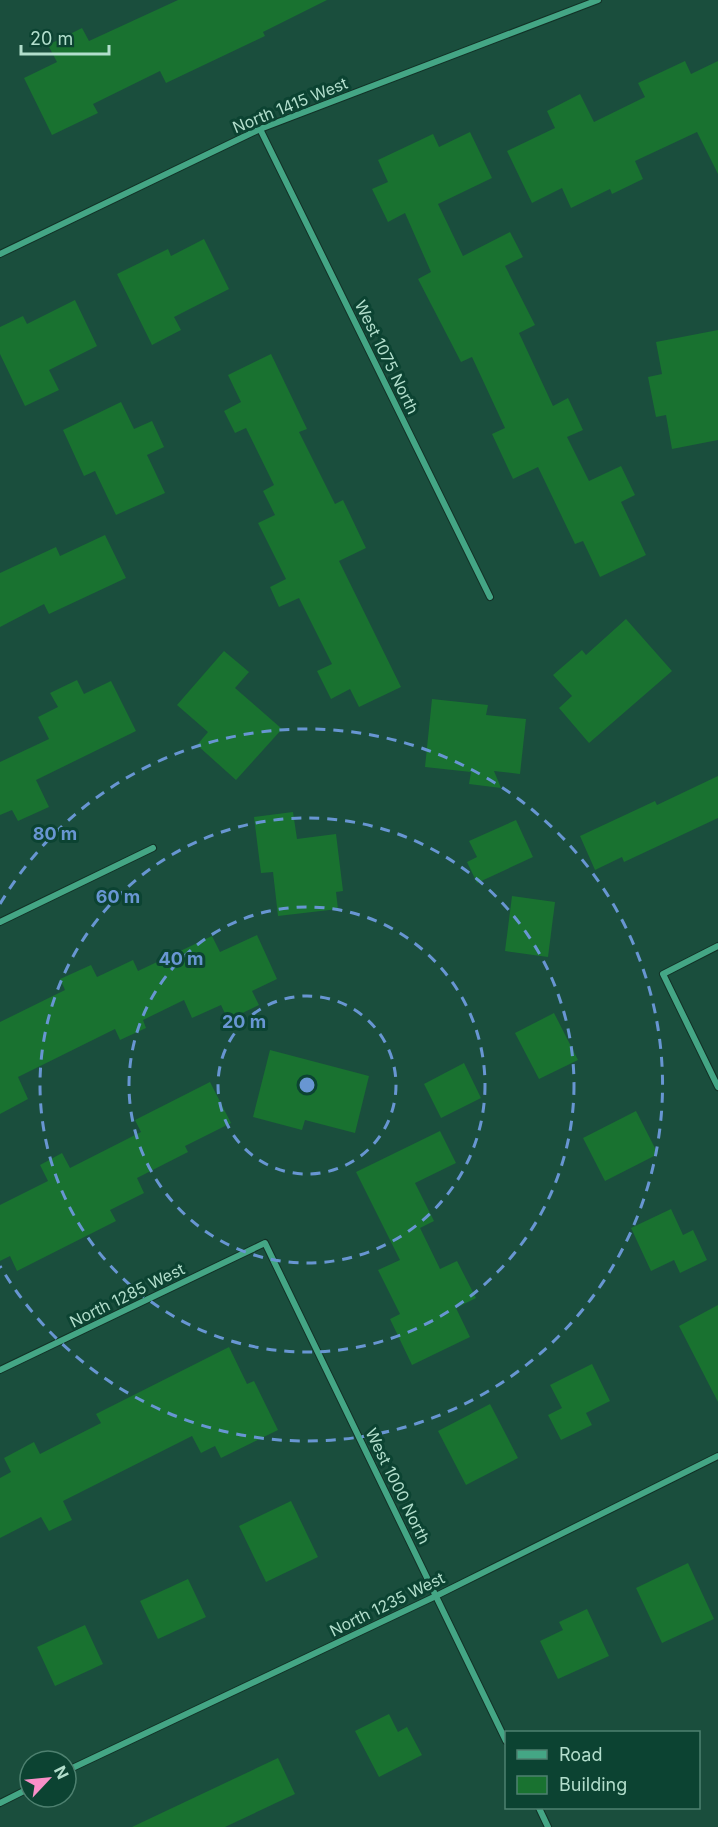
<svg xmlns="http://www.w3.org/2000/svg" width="718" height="1827" font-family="Inter,sans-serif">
	<rect width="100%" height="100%" fill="#1a4e3d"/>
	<g fill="#197230">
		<path d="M178 0H327L263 32 265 36 166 83 160 71 93 104 98 113 52 135 24 78 57 62 48 45 82 28 89 41Z"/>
		<path d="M685 61 691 74 718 61V174L697 132 635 161 643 179 612 194 610 189 571 208 562 188 532 203 507 151 555 128 547 111 580 94 594 122 645 97 638 83Z"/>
		<path d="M470 132 492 178 438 204 463 256 510 232 523 257 505 266 535 325 519 333 553 406 568 398 583 430 567 437 589 481 621 466 635 495 621 502 646 555 600 577 583 541 575 544 538 467 513 479 492 434 505 428 472 357 461 362 418 279 431 272 405 213 388 222 372 189 388 182 378 160 433 134 439 147Z"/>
		<path d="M204 239 229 289 174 317 181 330 152 345 117 274 168 249 171 256Z"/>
		<path d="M75 300 97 346 49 370 59 390 25 406 0 354V327L23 316 27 324Z"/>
		<path d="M718 330V440L672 449 666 415 656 417 648 377 662 374 656 342Z"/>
		<path d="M271 354 307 429 299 432 335 504 343 500 366 548 339 561 401 687 359 707 350 689 331 699 317 671 332 664 299 598 279 607 270 587 286 579 258 523 275 515 263 491 274 485 246 428 235 433 224 411 241 402 228 375Z"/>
		<path d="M121 402 134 429 152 421 164 447 147 455 165 493 116 515 95 471 84 476 63 430Z"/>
		<path d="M105 535 126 578 49 614 44 604 0 627V573L56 547 60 556Z"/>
		<path d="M626 619 672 671 589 743 559 708 572 696 553 675 582 650 586 655Z"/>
		<path d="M224 651 249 672 235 688 282 729 236 780 197 745 208 732 177 705Z"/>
		<path d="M77 680 84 694 111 681 136 731 36 780 49 807 18 821 12 810 0 815V762L49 739 38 717 58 707 50 693Z"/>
		<path d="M432 699 488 705 486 715 526 719 520 774 494 771 501 788 469 784 471 772 425 767Z"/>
		<path d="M718 776V818L624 862 622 857 595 870 580 836 655 801 657 805Z"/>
		<path d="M293 812 297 839 336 834 343 891 336 892 338 909 278 916 273 872 261 873 254 817Z"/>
		<path d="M516 820 533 857 477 883 467 862 477 857 469 841Z"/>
		<path d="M512 896 555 902 548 957 505 951Z"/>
		<path d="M257 935 277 979 252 991 259 1005 228 1020 221 1005 192 1018 184 1000 143 1020 146 1028 120 1040 115 1029 18 1077 28 1099 0 1114V1022L65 990 60 979 91 965 97 977 133 960 138 971 212 936 220 952Z"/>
		<path d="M554 1013 578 1060 539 1079 515 1033Z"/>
		<path d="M270 1050 369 1076 355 1133 305 1120 302 1130 253 1117Z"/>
		<path d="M464 1063 481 1098 441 1118 424 1084Z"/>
		<path d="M210 1082 231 1123 185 1146 188 1152 137 1178 144 1193 110 1210 116 1221 17 1271 10 1256 0 1261V1205L48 1181 40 1165 62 1153 70 1168 141 1132 135 1120Z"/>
		<path d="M636 1111 658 1154 605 1181 583 1138Z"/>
		<path d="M440 1131 456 1163 415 1183 434 1221 420 1228 440 1269 457 1261 476 1298 456 1308 470 1337 412 1365 390 1319 400 1314 378 1270 400 1260 356 1172Z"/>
		<path d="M671 1209 683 1235 693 1230 707 1260 680 1273 674 1260 651 1271 631 1228Z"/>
		<path d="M718 1305V1402L679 1326Z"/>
		<path d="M229 1347 247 1384 254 1381 278 1430 221 1458 215 1446 201 1453 192 1436 63 1501 72 1520 49 1531 41 1517 0 1538V1478L11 1472 4 1458 34 1442 40 1454 101 1423 96 1414Z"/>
		<path d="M592 1364 610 1401 586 1413 592 1425 561 1440 548 1415 562 1408 550 1385Z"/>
		<path d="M490 1404 518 1458 466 1485 438 1431Z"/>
		<path d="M291 1501 318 1557 266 1582 239 1526Z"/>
		<path d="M688 1563 714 1619 662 1643 636 1588Z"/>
		<path d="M188 1579 206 1617 158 1639 140 1601Z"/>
		<path d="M587 1609 609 1656 558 1679 540 1641 563 1630 559 1622Z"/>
		<path d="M85 1625 103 1664 55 1686 37 1647Z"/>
		<path d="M389 1714 398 1732 407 1727 422 1755 379 1777 355 1731Z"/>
		<path d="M278 1758 295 1794 225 1827H132Z"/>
	</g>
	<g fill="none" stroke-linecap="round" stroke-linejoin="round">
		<g stroke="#123126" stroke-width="8">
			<g id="street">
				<path d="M260 129 490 597"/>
				<path d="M0 254 260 129 598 0"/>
				<path d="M0 922 153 848"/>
				<path d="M718 946 663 974 718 1087"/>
				<path d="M0 1370 265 1243 506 1741"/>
				<path d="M66 1771 436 1596 718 1456"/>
				<path d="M0 1803 30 1788"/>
				<path d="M539 1808 548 1827"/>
			</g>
		</g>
		<use href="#street" stroke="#44a685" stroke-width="6"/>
	</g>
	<g fill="none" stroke="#6896d2" stroke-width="3" stroke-dasharray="10 8">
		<circle cx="307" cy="1085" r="89"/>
		<circle cx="307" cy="1085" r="178"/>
		<circle cx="307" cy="1085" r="267"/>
		<path d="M0 904A356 356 0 1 1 0 1266"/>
	</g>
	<g text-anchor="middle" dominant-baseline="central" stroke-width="6" stroke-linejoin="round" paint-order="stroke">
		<g font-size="16" fill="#b2decc" stroke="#0c4332">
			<text transform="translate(290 105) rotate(-22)">North 1415 West</text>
			<text transform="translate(387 357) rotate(64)">West 1075 North</text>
			<text transform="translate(127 1295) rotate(-26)">North 1285 West</text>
			<text transform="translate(398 1486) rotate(64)">West 1000 North</text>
			<text transform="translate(387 1604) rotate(-26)">North 1235 West</text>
		</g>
	</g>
	<circle cx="307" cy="1085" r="9" fill="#6896d2" stroke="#0c4332" stroke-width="3"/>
	<g font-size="18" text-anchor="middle" font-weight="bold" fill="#6896d2" stroke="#0c4332" stroke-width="6" stroke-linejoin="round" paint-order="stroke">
		<text x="55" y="840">80 m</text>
		<text x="118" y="903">60 m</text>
		<text x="181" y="965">40 m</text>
		<text x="244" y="1028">20 m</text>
	</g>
	<rect x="505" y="1731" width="195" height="78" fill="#0c4332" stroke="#4e8170" stroke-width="1.5"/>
	<rect x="517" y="1750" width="30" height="9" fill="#44a685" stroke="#4e8170" stroke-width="1.5"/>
	<text x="559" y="1761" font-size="18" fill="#b2decc">Road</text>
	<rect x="517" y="1776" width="30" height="18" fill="#197230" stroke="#4e8170" stroke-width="1.5"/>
	<text x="559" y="1791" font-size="18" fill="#b2decc">Building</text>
	<g transform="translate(48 1779) rotate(64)"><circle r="28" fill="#0c4332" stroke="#4e8170" stroke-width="1.5"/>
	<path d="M0-4.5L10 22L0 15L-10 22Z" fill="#fa8fc8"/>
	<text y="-9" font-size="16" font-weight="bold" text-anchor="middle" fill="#b2decc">N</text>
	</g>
	<path d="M21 45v9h88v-9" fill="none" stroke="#b2decc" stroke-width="3"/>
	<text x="30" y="45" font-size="18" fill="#b2decc" stroke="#0c4332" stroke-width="4.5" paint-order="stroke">20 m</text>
</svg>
